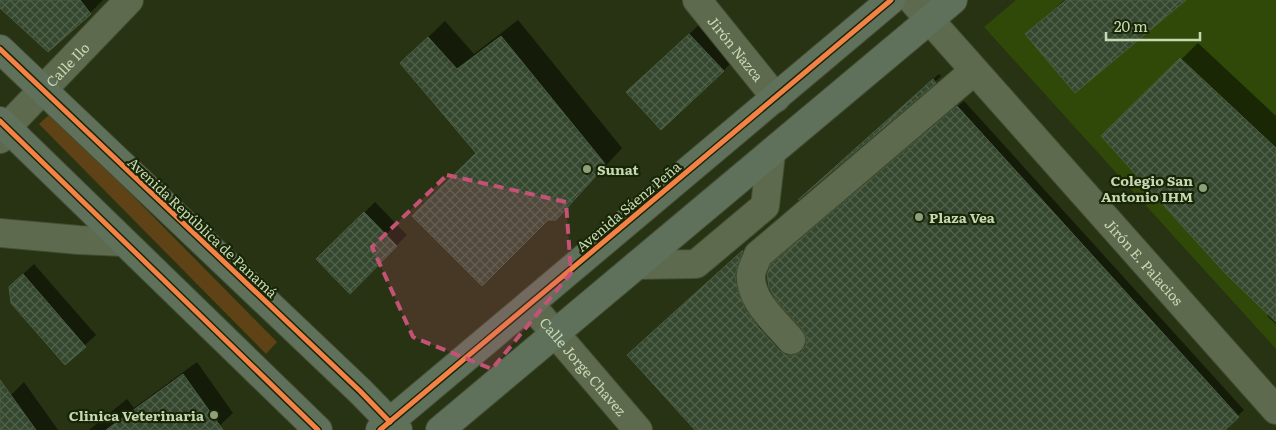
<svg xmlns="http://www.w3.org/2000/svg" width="1276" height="430" font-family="Literata,serif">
	<defs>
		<pattern id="building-cross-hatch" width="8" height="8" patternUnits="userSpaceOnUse" patternTransform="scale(1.25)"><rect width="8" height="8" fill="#35482f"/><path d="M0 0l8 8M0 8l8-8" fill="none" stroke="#51624b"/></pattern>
	</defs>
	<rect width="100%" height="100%" fill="#273312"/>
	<path fill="#314908" d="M1016 0H1276V349L984 27Z"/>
	<path fill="#5f4215" d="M51 113 277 342 266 354 39 124Z"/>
	<g fill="#0007">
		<path d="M0 0H103L90 13 0 6Z"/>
		<path d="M1064 0H1184L1027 34Z"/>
		<path d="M518 20 622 148 573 202 478 153 418 47 445 21 474 54Z"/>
		<path d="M700 24 734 60 723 71 639 81Z"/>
		<path d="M1198 43 1276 116V324L1267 316 1269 314 1103 136Z"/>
		<path d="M939 74 941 76 935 82 851 153Z"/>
		<path d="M964 101 1244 410 1223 430H696L634 349 747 247 793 350H801L805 348 807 336 779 259Z"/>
		<path d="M375 202 407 235 350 292 318 259Z"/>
		<path d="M34 264 96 335 65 363 21 276Z"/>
		<path d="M197 362 233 413 215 430H89L127 399 134 408Z"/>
		<path d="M24 382 58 430H0V420L11 395Z"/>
	</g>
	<g fill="url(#building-cross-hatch)" stroke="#4a5d42">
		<path d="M0 0H80L91 14 48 52 0 8Z"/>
		<path d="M1066 0H1186L1075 93 1025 34Z"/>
		<path d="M689 34 724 71 661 130 626 92Z"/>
		<path d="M501 36 606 165 556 220H548L482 286 412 216 476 153 400 63 428 37 457 69Z"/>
		<path d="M1180 58 1276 148V322L1226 274 1101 136Z"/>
		<path d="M933 79 936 83 798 200Z"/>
		<path d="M957 106 1239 417 1225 430H695L627 355 743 250 735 275 737 288 745 309 759 328 780 351 786 355H795L801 352 806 345V336L803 330 777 301 769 287 767 275 771 264Z"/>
		<path d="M364 212 397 246 350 294 316 259Z"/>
		<path d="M23 274 86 347 65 365 11 303 9 287Z"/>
		<path d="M183 374 223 430H106Z"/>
		<path d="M0 380 36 430H0Z"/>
	</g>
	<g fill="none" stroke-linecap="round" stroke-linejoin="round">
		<g stroke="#424d33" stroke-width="30">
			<g id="minor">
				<path id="s1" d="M697 0 776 98"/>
				<path id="s2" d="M912 0 1276 410"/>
				<path id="s3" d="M0 139 6 128 129 0"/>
				<path d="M0 233 79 240 123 242"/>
				<path d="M637 265 696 264 765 206 771 154"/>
				<path id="s4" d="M530 304 638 430"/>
				<path d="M791 340C776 322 749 300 751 274 752 268 756 261 758 255L974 71"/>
			</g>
		</g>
		<g stroke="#424d33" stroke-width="30">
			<g id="major">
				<path d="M0 49 360 391 398 430"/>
				<path d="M0 121 318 430"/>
				<path d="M380 430 891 0"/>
				<path d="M440 430 953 0"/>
			</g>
		</g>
		<use href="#minor" stroke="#5e6a4e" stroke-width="28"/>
		<use href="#major" stroke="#60715b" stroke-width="28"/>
		<g stroke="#182506" stroke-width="8">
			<g id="cycleway">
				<path d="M0 49 360 391 390 422"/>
				<path d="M0 121 318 430"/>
				<path d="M380 430 891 0"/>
			</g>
		</g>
		<use href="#cycleway" stroke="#f48246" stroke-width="5"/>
	</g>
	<path fill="#c35275" fill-opacity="0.2" stroke="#c35275" stroke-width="4" stroke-dasharray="10 6" stroke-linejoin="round" d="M447 175 566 202 571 273 492 369 413 337 372 247Z"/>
	<g fill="#8e9f7b" stroke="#182506" stroke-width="2">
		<circle cx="587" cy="169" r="5"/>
		<circle cx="1203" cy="188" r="5"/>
		<circle cx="919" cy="217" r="5"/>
		<circle cx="214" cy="415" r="5"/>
	</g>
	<g text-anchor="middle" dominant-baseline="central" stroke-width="4.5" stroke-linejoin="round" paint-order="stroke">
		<g font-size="14" fill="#c6d9b3" stroke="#182506">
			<text stroke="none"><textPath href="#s1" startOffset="62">Jirón Nazca</textPath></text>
			<text stroke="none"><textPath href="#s3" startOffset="101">Calle Ilo</textPath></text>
			<text transform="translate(628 206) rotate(-40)">Avenida Sáenz Peña</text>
			<text transform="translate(203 227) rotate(43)">Avenida República de Panamá</text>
			<text stroke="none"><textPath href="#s2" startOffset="350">Jirón E. Palacios</textPath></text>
			<text stroke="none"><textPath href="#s4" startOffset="82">Calle Jorge Chavez</textPath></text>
		</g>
		<g font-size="14" font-weight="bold" fill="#c6d9b3" stroke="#182506" text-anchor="start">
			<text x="597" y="169">Sunat</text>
			<text x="1193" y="180" text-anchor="end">Colegio San<tspan x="1193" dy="16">Antonio IHM</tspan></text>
			<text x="929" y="217">Plaza Vea</text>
			<text x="204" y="415" text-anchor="end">Clinica Veterinaria</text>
		</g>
	</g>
	<path d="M1106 32v8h94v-8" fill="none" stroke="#c6d9b3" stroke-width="2.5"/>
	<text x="1114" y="32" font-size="15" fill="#c6d9b3" stroke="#182506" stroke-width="4" paint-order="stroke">20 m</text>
</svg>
